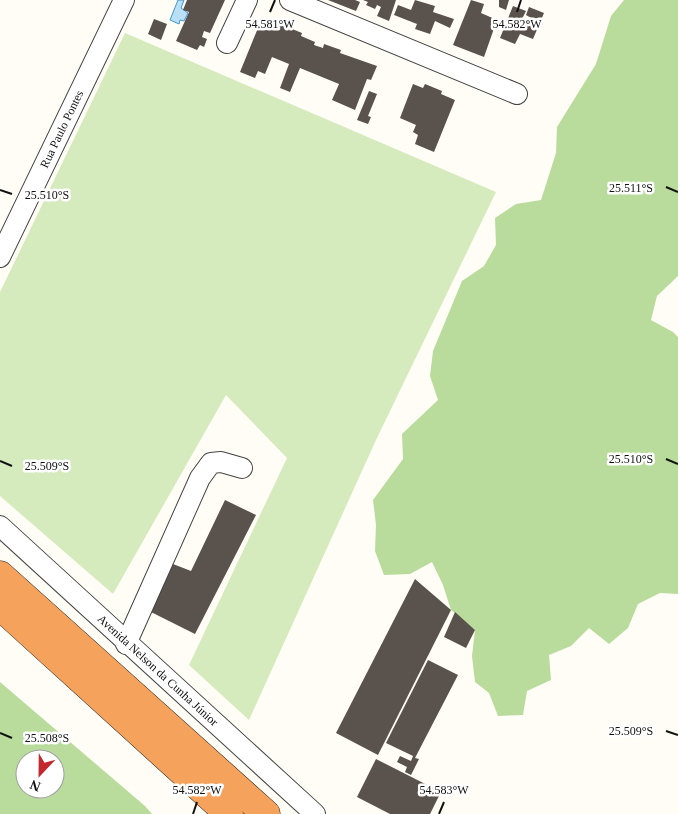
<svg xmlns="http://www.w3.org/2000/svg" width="678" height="814" font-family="Georgia,serif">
	<rect width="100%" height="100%" fill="#fffdf5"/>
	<path fill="#d5ebbd" d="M125 33 496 192 376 440 249 720 189 665 287 458 226 395 113 594 0 496V292Z"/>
	<g fill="#b9dc9c" fill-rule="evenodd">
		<path d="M624 0H678V276L657 296 651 320 673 332 678 337V594L660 593 638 604 628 628 609 644 589 628 571 646 549 655 551 680 527 691 523 715 498 716 489 693 475 682 472 656 475 630 451 610 443 585 432 562 410 574 384 575 375 551 376 525 373 500 403 459 402 434 438 400 430 376 433 351 462 281 484 266 496 245 495 218 516 204 541 200 556 153 557 127 596 64 611 16Z"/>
		<path d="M0 682 145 806 152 814H0ZM25 759H55V789H25Z"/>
	</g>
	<path fill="#b9e0f7" stroke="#3f96cf" d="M178 0H184L181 8 188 13 184 21 180 20 179 24 170 20Z"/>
	<g fill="#5a524d">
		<path d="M187 0H225L210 33 204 31 202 37 207 39 204 47 200 45 197 50 176 41 189 12 183 10Z"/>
		<path d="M328 0H355L360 2 356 11Z"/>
		<path d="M363 0H396L389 21 377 16 381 7 377 5 375 9 366 5 368 2Z"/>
		<path d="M415 0 435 6 433 12 454 19 450 28 435 21 430 34 415 29 417 24 394 15 398 5 411 10Z"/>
		<path d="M471 0 484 4 481 13 497 20 484 57 453 45Z"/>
		<path d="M499 0H509L506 10 499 7Z"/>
		<path d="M513 6 526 11 522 19 532 23 533 19 526 15 529 7 544 13 533 39 520 34 515 44 500 38Z"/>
		<path d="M154 19 167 24 161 40 148 34Z"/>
		<path d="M275 22 302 33 301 36 315 42 314 45 323 48 324 44 341 50 340 53 377 66 371 80 367 79 355 110 332 100 339 84 300 68 290 92 280 88 289 64 272 57 265 74 258 71 255 78 240 72 260 23 272 28Z"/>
		<path d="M413 84 423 88 425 84 442 91 441 94 455 100 434 152 415 144 418 135 413 132 416 125 400 118Z"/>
		<path d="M369 91 377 94 368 116 371 117 368 124 357 120Z"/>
		<path d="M225 500 256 515 195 634 149 611 173 564 191 571Z"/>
		<path d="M415 579 451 610 378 755 336 733Z"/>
		<path d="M455 612 475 630 466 648 444 637Z"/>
		<path d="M428 660 458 675 415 758 419 759 411 775 405 772 407 767 397 762 400 756 411 761 413 756 386 743Z"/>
		<path d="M376 759 441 792 430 814H390L357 797Z"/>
	</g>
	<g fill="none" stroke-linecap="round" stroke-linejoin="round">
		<g stroke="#444" stroke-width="22">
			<g id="minor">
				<path d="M290 0 517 94"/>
				<path d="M227 43 247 0"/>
				<path id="s1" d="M0 257 124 0"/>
				<path id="s2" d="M0 526 315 814"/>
				<path d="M126 644 200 478 211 463 221 462 242 468"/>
			</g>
		</g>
		<g stroke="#222" stroke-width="29">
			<g id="highway">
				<path d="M0 575 266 814"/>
				<path d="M0 606 229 814"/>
			</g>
		</g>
		<use href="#minor" stroke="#fff" stroke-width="20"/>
		<use href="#highway" stroke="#f5a25d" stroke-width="28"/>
	</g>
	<path fill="none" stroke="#111" stroke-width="2" d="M270 12 275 0M517 12 521 0M666 187 678 192M0 190 12 194M666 459 678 464M0 461 12 466M666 731 678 735M0 733 12 738M193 814 197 802M439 814 444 802"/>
	<g text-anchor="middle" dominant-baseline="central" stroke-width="5" stroke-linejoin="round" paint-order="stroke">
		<g font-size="12" fill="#111" stroke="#fff">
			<text stroke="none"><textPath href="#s1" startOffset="142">Rua Paulo Pontes</textPath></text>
			<text stroke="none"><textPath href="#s2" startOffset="214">Avenida Nelson da Cunha Júnior</textPath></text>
		</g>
	</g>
	<g font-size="12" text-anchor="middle" fill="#111" stroke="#fff" stroke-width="5" stroke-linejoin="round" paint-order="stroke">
		<text x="270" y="28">54.581°W</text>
		<text x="517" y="28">54.582°W</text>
		<text x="631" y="192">25.511°S</text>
		<text x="47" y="199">25.510°S</text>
		<text x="631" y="463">25.510°S</text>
		<text x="47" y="470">25.509°S</text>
		<text x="631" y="735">25.509°S</text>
		<text x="47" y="742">25.508°S</text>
		<text x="197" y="794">54.582°W</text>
		<text x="444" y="794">54.583°W</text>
	</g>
	<g transform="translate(40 774) rotate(202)"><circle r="24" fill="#ffffff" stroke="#a0a0a0"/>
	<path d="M0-4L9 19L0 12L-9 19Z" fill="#c4262e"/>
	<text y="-8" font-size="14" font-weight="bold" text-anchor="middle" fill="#111111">N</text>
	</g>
</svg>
